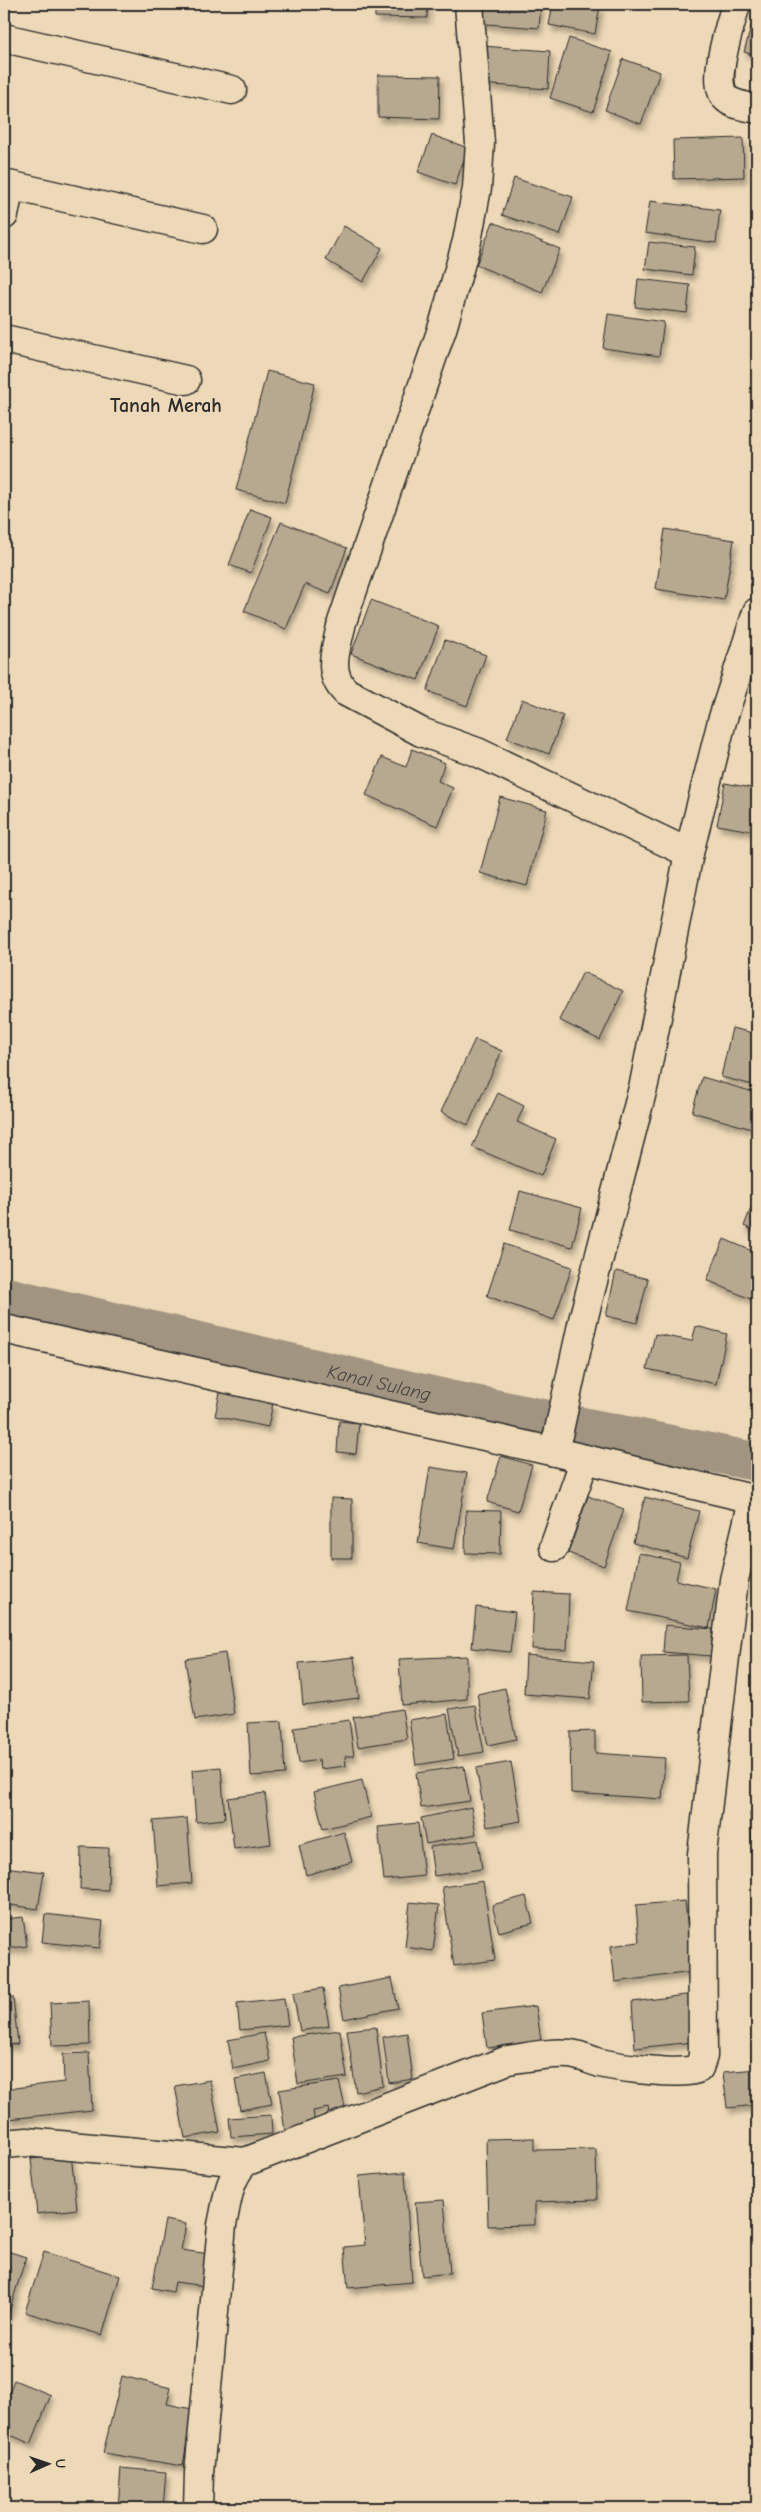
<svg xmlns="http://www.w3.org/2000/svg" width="761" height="2512" font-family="'Comic Neue',sans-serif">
	<defs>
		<filter id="shadow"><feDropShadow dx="3" dy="5.5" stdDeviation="2.5" flood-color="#0004"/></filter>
	</defs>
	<rect width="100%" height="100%" fill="#edd9b7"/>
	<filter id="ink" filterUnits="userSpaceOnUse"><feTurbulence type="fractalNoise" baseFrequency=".02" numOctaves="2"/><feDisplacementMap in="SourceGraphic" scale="10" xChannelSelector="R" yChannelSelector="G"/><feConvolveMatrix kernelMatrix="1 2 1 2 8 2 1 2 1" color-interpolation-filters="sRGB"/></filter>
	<g filter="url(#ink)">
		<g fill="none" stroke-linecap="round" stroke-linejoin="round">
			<path stroke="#a19480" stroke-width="39" id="s1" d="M4 1296 447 1399 757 1462"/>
		</g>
		<g fill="#b7a890" stroke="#2b2b2b" filter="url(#shadow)">
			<path d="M375 4H428L427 18 375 17Z"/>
			<path d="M475 4H541L539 28 474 23Z"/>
			<path d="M553 4 600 6 595 34 549 25Z"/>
			<path d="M757 5V56L744 52Z"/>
			<path d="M569 38 612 52 593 112 550 98Z"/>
			<path d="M482 46 550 51 548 89 479 84Z"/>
			<path d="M623 59 660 72 641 124 605 110Z"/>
			<path d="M378 75 440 76 439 119 378 117Z"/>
			<path d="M432 135 468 148 455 185 418 172Z"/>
			<path d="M743 138 744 177 674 179 673 140Z"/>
			<path d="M514 178 573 197 560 235 502 215Z"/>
			<path d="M650 201 720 210 716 243 645 233Z"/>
			<path d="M493 222 560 249 542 292 476 265Z"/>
			<path d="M344 226 382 248 363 282 326 260Z"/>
			<path d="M649 242 695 247 692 275 645 269Z"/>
			<path d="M638 279 690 285 687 313 635 307Z"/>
			<path d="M608 314 664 322 659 356 603 348Z"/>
			<path d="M267 371 315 383 285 503 236 490Z"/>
			<path d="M250 509 272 517 251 573 229 565Z"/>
			<path d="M281 522 347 548 330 594 305 584 286 629 244 611Z"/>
			<path d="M665 529 734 540 724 600 656 589Z"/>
			<path d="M371 600 439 626 418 680 351 654Z"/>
			<path d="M445 640 486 655 467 706 427 691Z"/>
			<path d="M522 699 563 716 549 754 507 738Z"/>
			<path d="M412 749 445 763 438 781 453 788 437 826 366 795 382 757 406 767Z"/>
			<path d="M725 783 757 789V832L717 825Z"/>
			<path d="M500 797 547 810 527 886 480 873Z"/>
			<path d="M583 972 623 991 600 1040 559 1020Z"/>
			<path d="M732 1028 757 1034V1086L721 1077Z"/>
			<path d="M475 1039 502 1051 468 1125 441 1112Z"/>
			<path d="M702 1077 757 1093V1113L752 1129 692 1112Z"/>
			<path d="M498 1093 524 1106 517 1122 556 1139 541 1176 472 1147Z"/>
			<path d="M520 1191 582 1208 572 1247 510 1230Z"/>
			<path d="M757 1193V1232L744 1226Z"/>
			<path d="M724 1239 757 1253V1302L707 1280Z"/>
			<path d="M504 1244 572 1267 554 1320 487 1296Z"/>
			<path d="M616 1271 648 1279 637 1323 606 1316Z"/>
			<path d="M696 1326 727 1334 716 1384 647 1369 655 1334 692 1341Z"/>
			<path d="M220 1392 273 1403 268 1427 215 1416Z"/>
			<path d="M339 1421 359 1423 356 1454 337 1452Z"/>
			<path d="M501 1456 532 1465 518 1511 487 1502Z"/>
			<path d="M430 1467 467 1473 454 1549 418 1543Z"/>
			<path d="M588 1496 624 1509 604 1566 568 1553Z"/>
			<path d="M645 1497 699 1511 687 1558 633 1543Z"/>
			<path d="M331 1498 352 1499V1558H331Z"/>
			<path d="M466 1510 501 1511 500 1554 465 1553Z"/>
			<path d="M639 1553 680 1562 676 1580 716 1589 709 1628 628 1611Z"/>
			<path d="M534 1592 569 1594 567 1650 532 1649Z"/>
			<path d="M476 1607 515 1612 510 1652 472 1648Z"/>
			<path d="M665 1625 713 1629 711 1656 663 1652Z"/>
			<path d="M225 1653 234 1714 195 1720 185 1659Z"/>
			<path d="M526 1655 594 1661 590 1699 524 1694Z"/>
			<path d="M687 1655 689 1701 642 1702 641 1656Z"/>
			<path d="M467 1656V1699L402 1705 399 1659Z"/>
			<path d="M354 1657 359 1698 303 1705 299 1663Z"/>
			<path d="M505 1688 516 1739 488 1745 477 1694Z"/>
			<path d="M475 1705 484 1752 458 1756 449 1709Z"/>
			<path d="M402 1709 407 1739 358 1747 353 1717Z"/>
			<path d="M447 1714 454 1759 416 1765 409 1720Z"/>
			<path d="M349 1720 354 1756H345L346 1766 320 1769 319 1760 299 1763 294 1728Z"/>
			<path d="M282 1721 285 1774 251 1776 248 1723Z"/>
			<path d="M595 1731V1753L665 1758 662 1799 571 1793 570 1732Z"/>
			<path d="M511 1762 521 1821 487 1827 476 1768Z"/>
			<path d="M464 1766 470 1801 421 1808 416 1773Z"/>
			<path d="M221 1767 225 1819 196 1822 192 1770Z"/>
			<path d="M362 1780 371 1817 323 1829 314 1792Z"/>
			<path d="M265 1793 271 1844 234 1849 228 1798Z"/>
			<path d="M471 1807 476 1834 426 1844 421 1818Z"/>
			<path d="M750 1813H757V1843H752Z"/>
			<path d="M187 1818 192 1883 158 1886 153 1821Z"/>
			<path d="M418 1823 424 1876 384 1880 378 1827Z"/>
			<path d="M344 1832 352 1862 306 1875 299 1845Z"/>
			<path d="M478 1840 482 1869 434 1876 430 1847Z"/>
			<path d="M81 1847 109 1848 108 1890 80 1889Z"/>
			<path d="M4 1867 44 1872 38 1909 4 1904Z"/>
			<path d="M756 1870 757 1917H754Z"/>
			<path d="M483 1881 495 1960 454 1966 442 1887Z"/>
			<path d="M526 1896 533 1923 499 1932 492 1905Z"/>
			<path d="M685 1901 692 1972 615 1982 611 1946 639 1942 636 1905Z"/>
			<path d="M410 1902 439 1905 433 1951 405 1947Z"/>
			<path d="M45 1914 103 1921 100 1948 42 1942Z"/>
			<path d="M23 1917 27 1946 4 1949V1919Z"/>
			<path d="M392 1978 398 2008 344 2019 338 1988Z"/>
			<path d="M323 1988 329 2026 300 2031 293 1993Z"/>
			<path d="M693 1994 694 2042 635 2048 632 2002Z"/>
			<path d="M13 1997 18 2044 4 2045V1998Z"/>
			<path d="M284 1998 288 2025 240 2030 237 2003Z"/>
			<path d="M89 2001 90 2045 52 2046 50 2003Z"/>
			<path d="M536 2006 541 2041 487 2048 482 2013Z"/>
			<path d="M376 2027 383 2086 356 2092 347 2030Z"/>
			<path d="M340 2030 347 2077 298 2084 291 2037Z"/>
			<path d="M264 2033 270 2061 233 2069 228 2040Z"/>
			<path d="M407 2033 413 2079 389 2083 383 2037Z"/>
			<path d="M89 2053 92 2110 9 2119 6 2089 64 2082 63 2054Z"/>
			<path d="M757 2069V2105L727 2108 723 2072Z"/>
			<path d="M266 2073 272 2104 240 2110 235 2079Z"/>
			<path d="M210 2080 220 2132 185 2138 175 2086Z"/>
			<path d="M339 2081 348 2120 331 2124 328 2108 313 2111 315 2125 285 2131 279 2090Z"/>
			<path d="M271 2115 272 2134 231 2137 229 2118Z"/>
			<path d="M534 2138V2150L596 2149 597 2200 535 2202V2225L488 2226 486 2139Z"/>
			<path d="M71 2154 77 2209 37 2214 31 2159Z"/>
			<path d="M405 2172 412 2282 348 2288 344 2247 365 2245 359 2176Z"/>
			<path d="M444 2200 450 2273 422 2276 415 2202Z"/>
			<path d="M165 2220 186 2224 181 2250 210 2254 205 2286 175 2282 173 2292 152 2288Z"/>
			<path d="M4 2250 26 2257 6 2322 4 2321Z"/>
			<path d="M44 2252 120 2276 102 2335 25 2312Z"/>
			<path d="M122 2376 171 2388 167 2404 192 2409 183 2466 103 2453Z"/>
			<path d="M14 2380 51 2395 31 2444 4 2432V2405Z"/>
			<path d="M121 2468 166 2472 163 2508H118Z"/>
		</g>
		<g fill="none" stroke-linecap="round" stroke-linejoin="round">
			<g stroke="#2b2b2b" stroke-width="31">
				<g id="street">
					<path d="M469 4 480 143 477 188 467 241 443 326 342 622C337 647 325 672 346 692L421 732 477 752 689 853"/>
					<path d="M736 4C731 24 709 84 727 99 735 106 748 106 757 109"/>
					<path d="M4 38 232 90"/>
					<path d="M4 184 203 229"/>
					<path d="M4 215 10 186"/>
					<path d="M4 339 186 380"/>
					<path d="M4 1329 551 1451 757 1500"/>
					<path d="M551 1451 558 1435 583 1320 644 1084 689 853 722 721 757 612"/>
					<path d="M554 1547 585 1459"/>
					<path d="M4 2144 27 2142 245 2162"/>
					<path d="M198 2508 199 2473 222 2225C227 2203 228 2179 245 2162L508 2060C529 2057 550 2052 570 2054 580 2055 590 2060 600 2063 617 2067 687 2077 699 2068L703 2056 702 1854 734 1580 753 1500"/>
				</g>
			</g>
			<use href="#street" stroke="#edd9b7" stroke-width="28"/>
		</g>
	</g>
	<g text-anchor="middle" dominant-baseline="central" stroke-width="5" stroke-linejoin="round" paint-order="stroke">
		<g font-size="19" font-style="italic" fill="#484540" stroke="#edd9b7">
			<text stroke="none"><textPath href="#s1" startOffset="385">Kanal Sulang</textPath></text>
		</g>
		<g font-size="20" font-weight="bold" fill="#2b2b2b" stroke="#edd9b7">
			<text x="166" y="405">Tanah Merah</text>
		</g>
	</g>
	<rect width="761" height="2512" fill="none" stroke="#edd9b7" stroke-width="20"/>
	<rect x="10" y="10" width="741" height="2492" fill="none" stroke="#2b2b2b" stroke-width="2" filter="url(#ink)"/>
	<g transform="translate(48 2464) rotate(88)" stroke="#edd9b7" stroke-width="4" paint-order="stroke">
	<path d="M0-4L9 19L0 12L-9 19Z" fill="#2b2b2b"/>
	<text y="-8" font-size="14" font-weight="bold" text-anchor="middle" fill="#2b2b2b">U</text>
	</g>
</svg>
